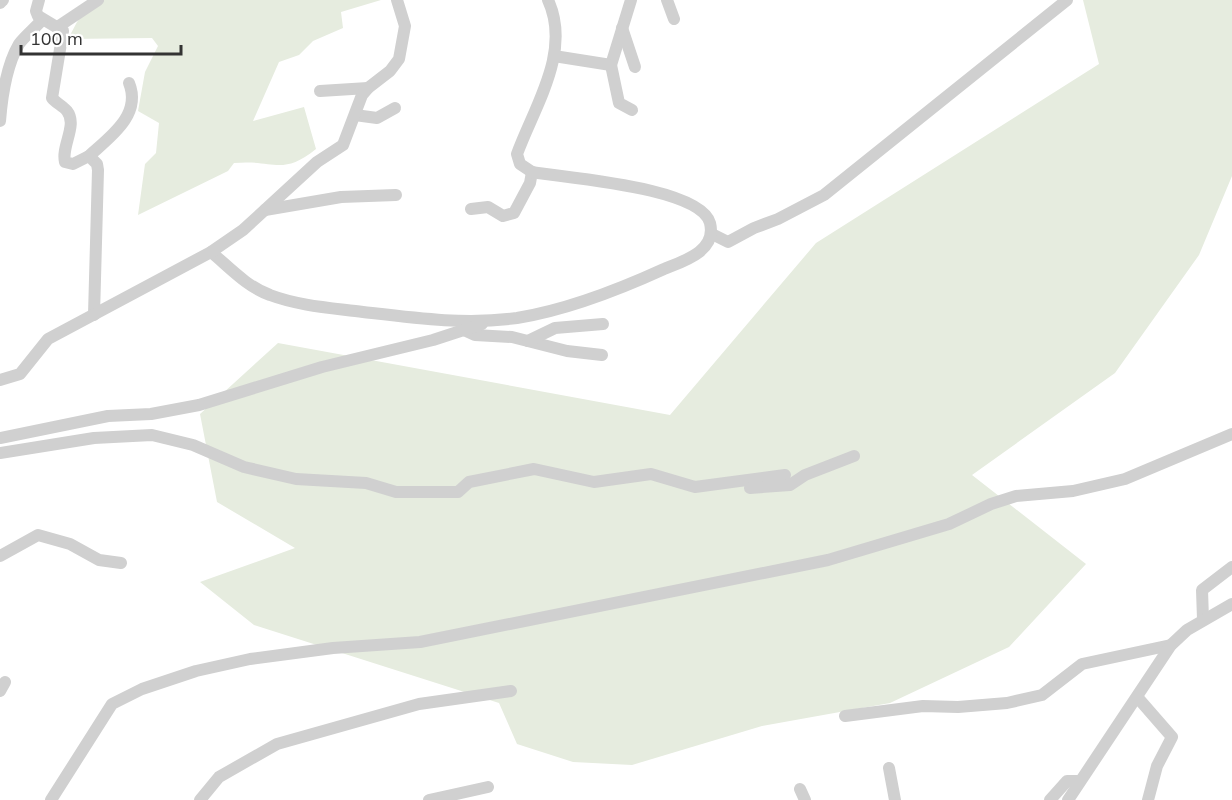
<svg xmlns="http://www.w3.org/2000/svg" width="1232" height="800" font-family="Mulish,sans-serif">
	<rect width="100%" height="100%" fill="#fff"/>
	<g fill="#e6ecdf">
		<path d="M94 0H381L341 12 343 28 313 41 299 55 279 62 253 121 304 107 316 149C281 177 274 159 234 163L228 171 138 215 145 164 156 153 159 123 138 111 145 72 158 46 152 38 68 39 77 22Z"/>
		<path d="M1083 0H1232V176L1199 255 1115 373 972 475 1086 564 1009 647 890 703 762 726 632 765 573 762 517 744 499 703 254 625 200 582 295 548 217 502 200 414 278 343 670 415 816 243 1099 64Z"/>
	</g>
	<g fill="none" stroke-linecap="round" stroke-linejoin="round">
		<g stroke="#d0d0d0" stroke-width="12">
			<path d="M39 0 36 11 38 16 63 31 52 98C56 103 63 106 67 111 78 125 61 146 65 162L73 164 89 156 97 164 98 170 94 315"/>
			<path d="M667 0 674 19"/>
			<path d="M0 3 3 0"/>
			<path d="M59 26 98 0"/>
			<path d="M622 28 635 67"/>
			<path d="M554 56 611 65 631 0"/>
			<path d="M611 65 619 103 632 110"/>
			<path d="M320 91 368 88"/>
			<path d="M355 115 377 118 395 108"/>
			<path d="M0 121C2 96 6 66 19 44 25 36 35 28 42 20"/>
			<path d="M89 156C110 137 142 115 129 83"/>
			<path d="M471 209 488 207 503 216 514 213 530 183 532 172"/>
			<path d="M265 210 341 197 396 195"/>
			<path d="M712 234 728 242 754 228 778 219 824 195 1067 0"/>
			<path d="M211 252C229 267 247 287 270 295 299 306 333 308 363 312 414 318 466 325 517 318 567 310 618 290 664 269 684 261 717 251 710 223 700 187 566 178 532 172L520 164 517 154C534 107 572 52 548 0"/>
			<path d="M464 330 475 335 512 337 567 351 602 355"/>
			<path d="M528 341 555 328 603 324"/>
			<path d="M0 380 20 374 48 339 211 252 243 230 317 162 343 145 362 95 368 88 390 71 399 59 405 26 397 0"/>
			<path d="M0 438 108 416 151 414 199 405 322 367 433 340 482 324"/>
			<path d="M0 453 94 438 152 435 193 445 244 467 296 479 366 483 396 492H458L469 482 534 469 594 482 651 474 695 487 785 475"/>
			<path d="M750 488 790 485 805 475 854 456"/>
			<path d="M0 556 38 535 70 544 99 560 121 563"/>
			<path d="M1203 619 1202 590 1232 567"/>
			<path d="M0 691 5 682"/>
			<path d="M1138 698 1172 737 1157 766 1148 800"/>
			<path d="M845 716 923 706 958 707 1007 703 1042 695 1082 664 1171 645"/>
			<path d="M889 768 895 800"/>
			<path d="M800 789 805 800"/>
			<path d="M51 800 112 704 142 689 196 671 250 659 333 648 420 642 828 560 949 524 991 504 1016 496 1073 491 1125 479 1232 434"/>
			<path d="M200 800 219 777 277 744 419 704 511 691"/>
			<path d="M429 800 488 787"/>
			<path d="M1050 800 1067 781H1079"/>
			<path d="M1068 800 1171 645 1187 630 1232 604"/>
		</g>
	</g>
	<path d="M21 45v9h160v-9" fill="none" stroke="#333333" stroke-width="3"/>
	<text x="30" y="45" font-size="18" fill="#333333" stroke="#ffffff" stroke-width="4.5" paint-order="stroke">100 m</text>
</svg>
